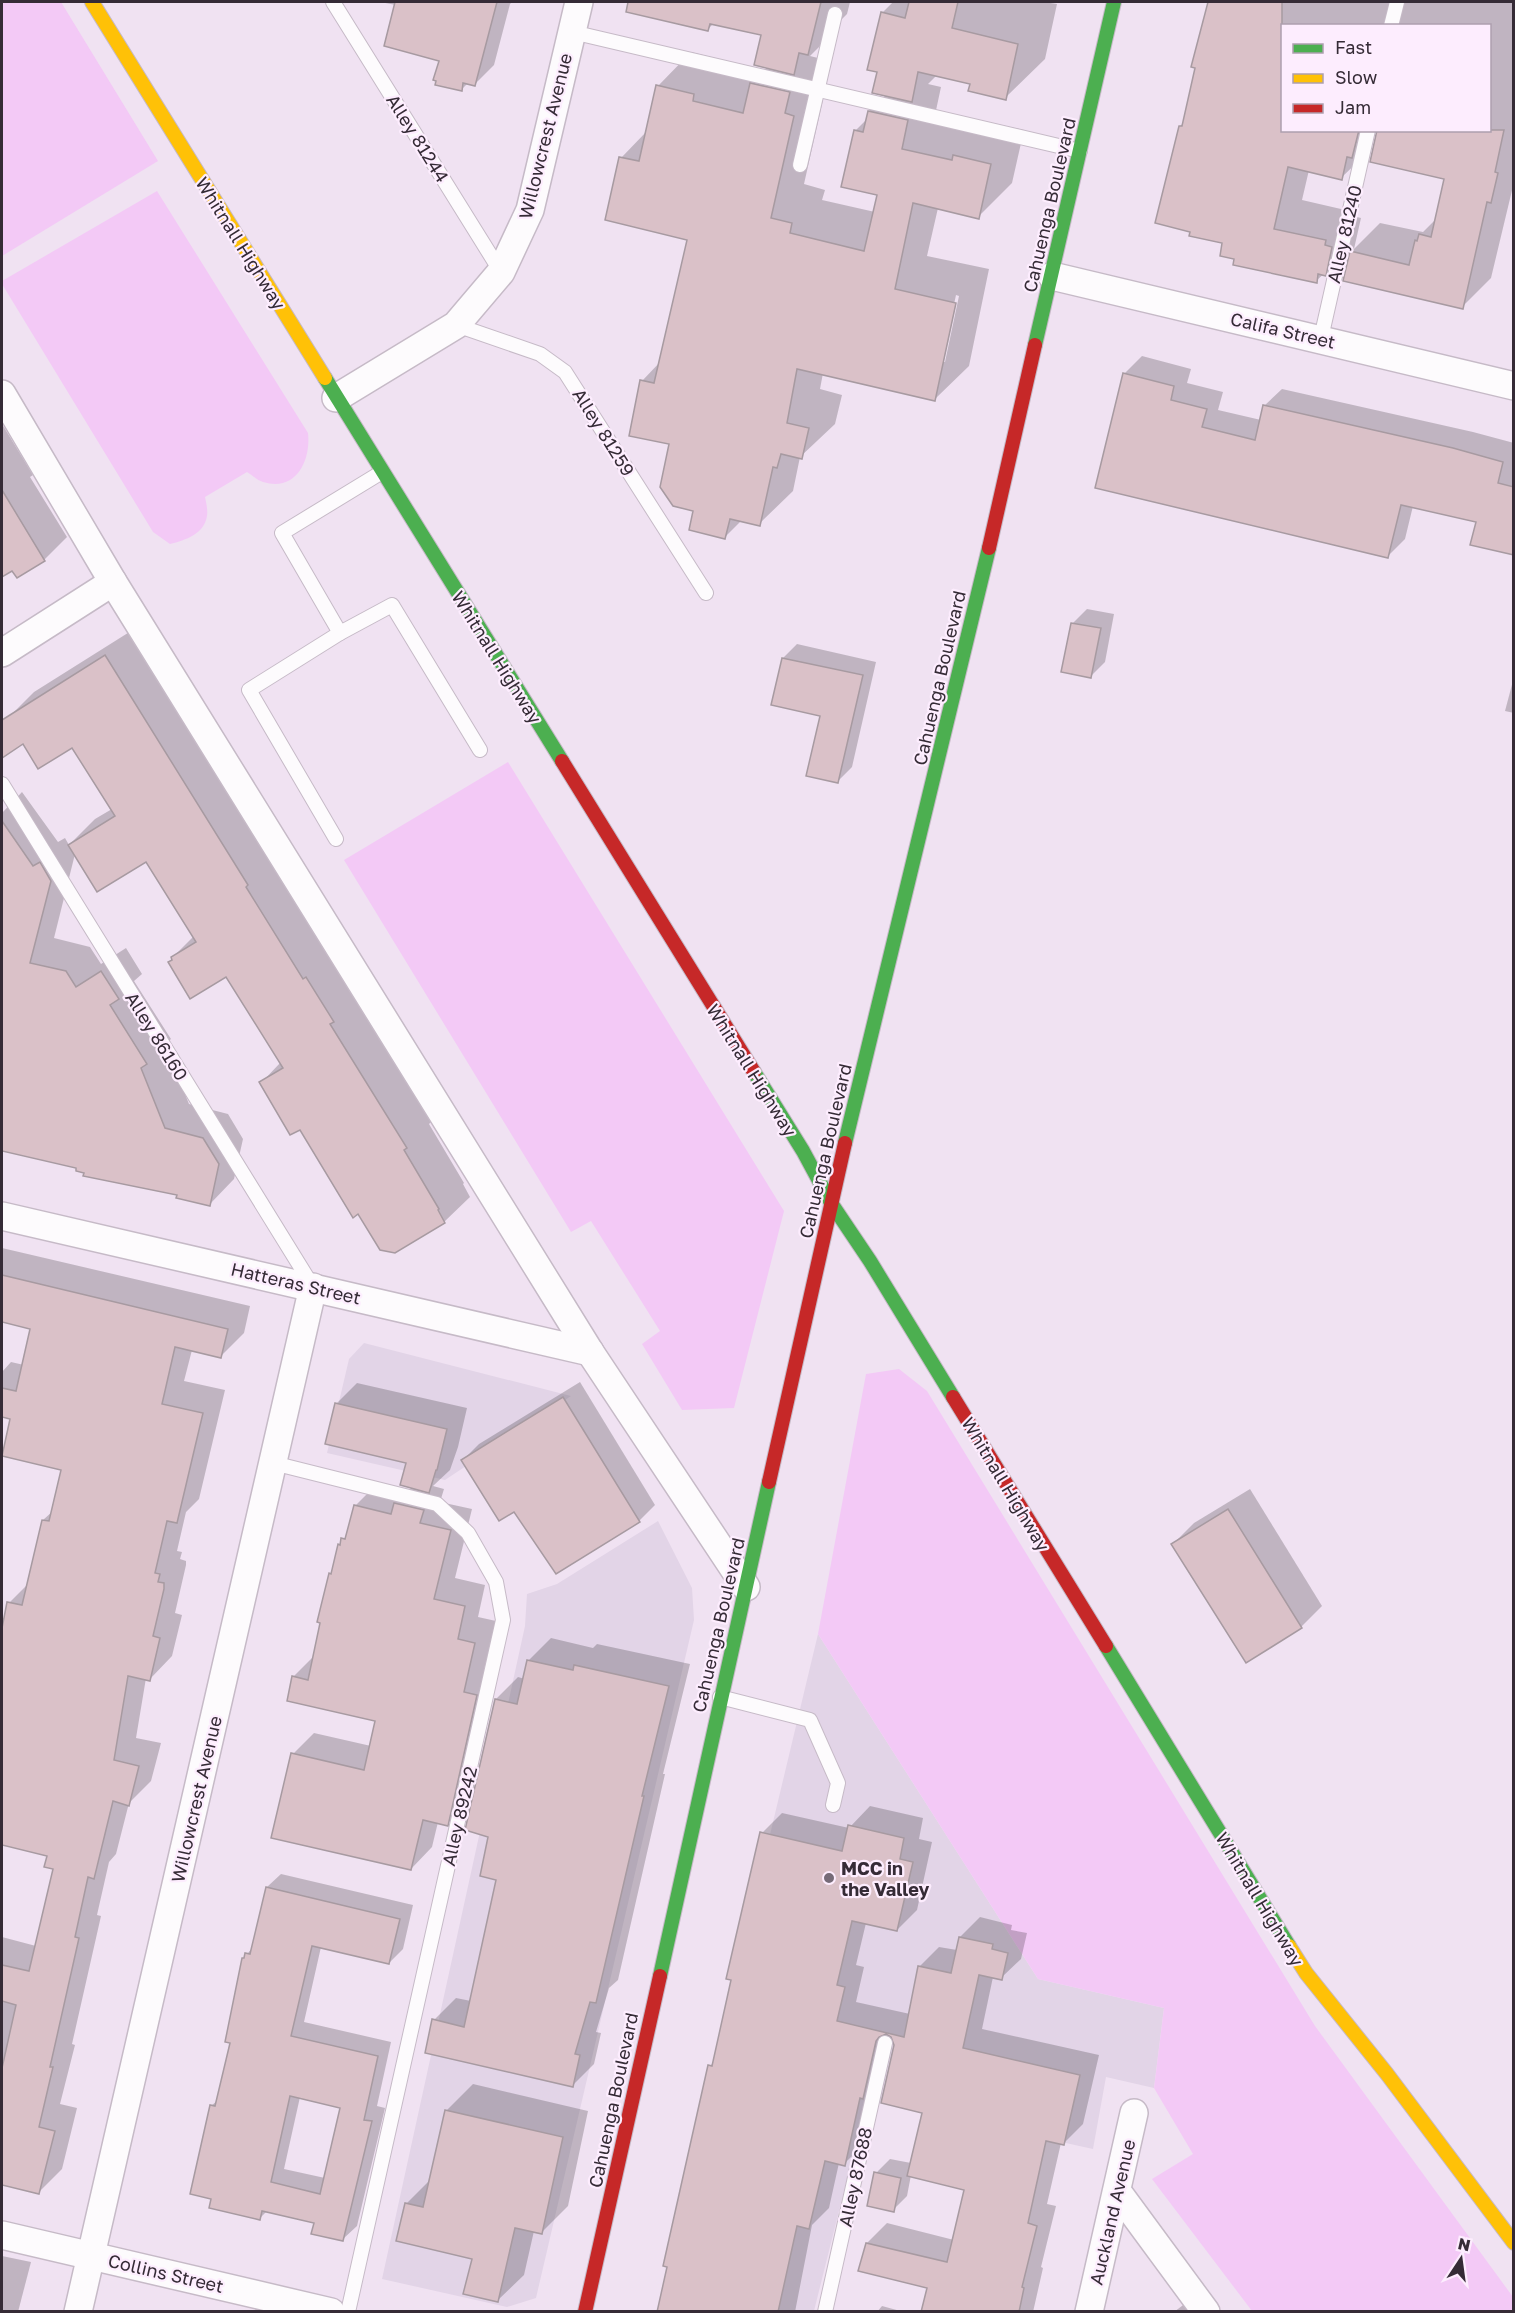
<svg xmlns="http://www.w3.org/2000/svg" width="1515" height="2313" font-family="'Golos Text',sans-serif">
	<rect width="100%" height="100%" fill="#f0e2f2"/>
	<g fill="#e2d4e7">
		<path d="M364 1343 571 1396 445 1480 327 1453 349 1359Z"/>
		<path d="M658 1521 692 1588 694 1620 536 2298 507 2307 382 2279 525 1626 527 1594 557 1584Z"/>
		<path d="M818 1634 1038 1979 1164 2008 1154 2088 1106 2077 1093 2149 867 2099 814 2311 660 2312 751 1914Z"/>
	</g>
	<g fill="#f3c9f6">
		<path d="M2 2H61L158 161 2 256Z"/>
		<path d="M157 191 308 433C311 461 296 492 263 482 257 480 252 475 247 472L205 497C206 502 208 510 207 516 204 534 186 540 170 544L153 532 2 284V281Z"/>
		<path d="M508 762 784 1211 734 1408 682 1410 642 1344 660 1331 591 1221 571 1232 344 860Z"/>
		<path d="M899 1369 927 1391 1315 2026 1513 2297V2311H1252L1152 2179 1193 2154 1154 2088 1164 2008 1038 1979 818 1634 866 1374Z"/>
	</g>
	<g fill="#0003" fill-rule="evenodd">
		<path d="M380 2H512L510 4 494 65 475 84 468 83 461 90 441 60 396 5Z"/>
		<path d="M677 2H850L847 14 834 27 833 33 810 56 822 59 817 80 827 82 804 184 825 190 822 200 875 212 879 194 855 131 868 118 869 111 886 95 879 71 882 13 893 2H1044L1057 4 1045 59 1005 98 972 83 937 75 928 84 941 87 935 115 984 127 988 122 1024 130 1012 183 978 217 938 208 927 256 989 269 969 366 935 399 823 373 820 389 842 395 835 424 800 457 793 491 759 524 742 520 725 537 695 509 670 443 642 381 661 361 688 239 621 158 647 131 658 86 691 52 727 61 726 68 759 75 768 67 763 34 714 23 708 29 673 21ZM956 295 959 296 945 362H942Z"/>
		<path d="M1209 2H1514V182L1491 278 1462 307 1345 280 1352 248 1316 281 1236 258 1224 242 1180 126 1185 122 1197 67 1193 66ZM1282 26H1490V130L1437 218 1423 232 1380 223 1354 249 1361 218 1353 216 1354 212 1302 200 1309 170 1341 178 1371 149 1374 134 1378 130H1282Z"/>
		<path d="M1142 356 1191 369 1187 383 1223 392 1218 410 1261 420 1264 406 1282 389 1473 432 1514 443V554L1477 521 1413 506 1405 539 1388 556 1124 374Z"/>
		<path d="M2 424 33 475 30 477 67 537 44 560 12 569 2 576Z"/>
		<path d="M1087 609 1114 614 1105 662 1091 676 1073 623Z"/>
		<path d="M131 631 431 1122 429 1124 464 1183 463 1184 470 1197 444 1222 359 1212 300 1128 261 1083 281 1062 227 975 173 959V957L194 936 147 860 75 854 54 938 90 947 101 964 126 948 142 974 134 981 171 1039 165 1044 189 1104 228 1114 243 1139 234 1179 210 1204 179 1194 87 1172 78 1167 2 1150V813L22 792 58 842 65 838 69 845 95 819 112 809 72 746 23 742 8 752 2 741V724L34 692Z"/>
		<path d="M797 644 876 662 852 767 838 781 822 715 783 658Z"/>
		<path d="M1514 677V713L1505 711Z"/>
		<path d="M2 1248 250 1306 244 1333 221 1356 192 1350 184 1381 225 1390 199 1499 186 1512 177 1551 182 1552 180 1559 186 1561V1565L175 1613 182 1615 172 1656 150 1679 146 1678 136 1738 161 1743 151 1781 129 1803 116 1854 109 1862 97 1915 101 1916 72 2044 75 2045 60 2104 77 2108 62 2169 39 2192 2 2183V1937L36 1946 54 1868 49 1854 2 1844V1634L9 1603 29 1583 43 1520 53 1511 63 1468 11 1418 2 1415V1372L11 1362 24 1365 32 1328 2 1321Z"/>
		<path d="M580 1382 655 1505 639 1521 515 1510 463 1460 479 1444Z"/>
		<path d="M357 1383 467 1408 458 1447 450 1470 433 1486 444 1489 440 1502 472 1509 455 1578 485 1585 478 1617 496 1621 484 1670 498 1673 469 1803 447 1824 438 1822 432 1847 411 1869 293 1754 314 1733 371 1746 377 1720 293 1677 315 1655 330 1574 334 1570 340 1545 348 1533 355 1506 377 1484 407 1492 412 1487 408 1462 336 1404Z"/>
		<path d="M1250 1489 1322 1606 1301 1627 1173 1544 1194 1523Z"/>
		<path d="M551 1638 593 1648 597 1644 690 1664 663 1774H665L618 1980 609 1988 596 2032 601 2033 594 2064 572 2086 434 2020 456 1998 471 2001 498 1879 490 1836 496 1699 518 1677 525 1679 529 1660Z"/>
		<path d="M870 1806 923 1818 919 1839 932 1842 917 1910 897 1930 866 1923 856 1965 864 1967 856 2002 910 2014 919 1967 939 1947 957 1950 960 1937 980 1917 1012 1925 1011 1930 1027 1933 1021 1959 1001 1978 993 1977 982 2029 1099 2055 1083 2124 1063 2144 1061 2143 1047 2204 1056 2206 1041 2267 1043 2268 1033 2312H923L929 2287 867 2243 887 2223 954 2240 965 2189 911 2175 907 2196 893 2210 876 2173 890 2159 911 2163 923 2111 892 2036 864 2144 844 2164 839 2163 829 2208 812 2225 795 2312H658L710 2066 714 2062 732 1979 762 1833 782 1813 849 1828Z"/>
		<path d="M281 1874 413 1905 403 1949 389 1963 321 1947 304 2022 391 2042 377 2106 385 2108 357 2226 343 2239 316 2222 267 2211 260 2218 211 2106 218 2100 232 2042 243 1959 253 1947 267 1887ZM300 2097 342 2107 325 2178 284 2169Z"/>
		<path d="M473 2084 588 2111 568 2206 542 2232 534 2231 524 2275 497 2301 473 2258 406 2204 431 2179 447 2110Z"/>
		<path d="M2 2256 31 2262 18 2312H2Z"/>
		<path d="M1195 2296 1207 2312H1174Z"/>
		<path d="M882 2306 904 2312H877Z"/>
	</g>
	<g fill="#dac1c8" stroke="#a79aa1" stroke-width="1.5" fill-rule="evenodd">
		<path d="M395 2H497L475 86 463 83 462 91 435 85 436 81 433 80 439 61 384 46Z"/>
		<path d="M628 2H821L808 55 799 53 794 75 754 65 761 35 710 24 708 31 626 12Z"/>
		<path d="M909 2H958L952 28 1018 44 1006 100 968 91 970 84 918 72 912 102 872 93 877 72 867 70 881 12 905 18Z"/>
		<path d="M1208 2H1282V130H1359L1352 158 1347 157 1342 180 1288 167 1274 229 1326 240 1325 245 1332 247 1326 276 1318 274 1317 283 1233 265 1234 259 1220 256 1222 243 1189 236 1190 232 1155 223 1179 126H1182L1195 68 1191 67Z"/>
		<path d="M750 83 790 92 785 113 794 116 771 218 792 223 790 233 864 251 877 195 841 187 854 130 863 132 868 111 908 120 902 149 952 160 953 155 991 164 979 219 913 203 895 289 956 303 935 401 797 369 787 423 809 428 802 459 781 454 777 468 773 467 760 526 730 519 725 539 689 530 693 511 673 506 660 487 669 444 629 436 640 380 654 383 687 240 605 220 619 157 639 161 656 85 694 94 693 101 743 113Z"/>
		<path d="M1377 130H1504L1495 172 1498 173 1491 203 1487 202 1463 309 1343 281 1350 251 1409 265 1415 240 1417 241 1419 234 1431 237 1444 179 1370 162Z"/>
		<path d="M1123 373 1174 386 1171 400 1207 409 1202 427 1255 440 1263 405 1453 448 1503 462 1498 483 1514 487V555L1470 545 1476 522 1401 505 1388 558 1095 488Z"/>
		<path d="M2 490 45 561 17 578 12 571 2 577Z"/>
		<path d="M1071 623 1101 628 1091 678 1061 672Z"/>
		<path d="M105 655 248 885 246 887 303 979 306 977 334 1022 330 1024 407 1148 404 1150 439 1209 438 1210 445 1223 395 1253 380 1250 358 1214 353 1218 300 1130 290 1135 259 1082 283 1068 226 977 190 999 168 962 172 960 171 957 196 942 146 862 97 892 68 845 115 816 72 748 38 769 23 744 2 758V720Z"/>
		<path d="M782 658 863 675 838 783 806 776 820 716 771 705Z"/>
		<path d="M2 821 33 866 40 862 51 881 30 963 66 971 76 987 101 971 119 999 110 1005 147 1064 141 1068 165 1128 203 1138 219 1164 210 1206 176 1198 177 1195 83 1176 84 1173 76 1171V1168L2 1151Z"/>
		<path d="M2 1275 228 1329 221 1358 175 1347 162 1404 203 1413 177 1523 167 1521 155 1573 160 1574 158 1582 164 1583V1589L153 1636 160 1638 150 1681 128 1676 114 1760 139 1766 129 1806 113 1801 94 1879 88 1877 75 1937 79 1938 50 2067H53L39 2127 55 2131 39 2194 2 2185V2068L16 2005 2 2001V1965L29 1971 53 1869 44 1867 47 1856 2 1845V1628L7 1602 22 1605 42 1520 49 1521 61 1470 2 1456 10 1419 2 1417V1388L16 1391 30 1329 2 1322Z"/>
		<path d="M563 1397 640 1522 556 1574 514 1512 499 1521 461 1460Z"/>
		<path d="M335 1403 447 1429 437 1470H436L429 1493 400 1485 406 1463 325 1444Z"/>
		<path d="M394 1503 424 1510 420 1523 451 1530 434 1599 465 1606 458 1639 475 1643 464 1692 477 1695 448 1826 423 1820 411 1870 271 1838 291 1753 364 1770 375 1721 287 1701 292 1676 308 1680 320 1623 317 1622 329 1573 331 1574 338 1544 340 1545 341 1538 345 1539 354 1505 391 1514Z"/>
		<path d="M1228 1509 1302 1628 1246 1663 1171 1544Z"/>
		<path d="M527 1660 573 1670 574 1665 669 1686 642 1796H644L596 2003 590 2002 575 2054 580 2055 573 2087 425 2053 432 2019 464 2027 496 1880 480 1876 488 1837 465 1830 495 1699 517 1704Z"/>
		<path d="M848 1825 904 1838 900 1859 913 1862 897 1931 852 1921 837 1985 845 1987 837 2021 904 2037 918 1966 951 1973 959 1937 993 1944 992 1949 1008 1953 1002 1980 979 1975 963 2048 1080 2075 1064 2145 1046 2141 1028 2223 1037 2226 1022 2287 1024 2288 1019 2312H921L927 2288 858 2271 866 2243 947 2262 964 2190 907 2176 922 2113 881 2103 894 2045 891 2037 886 2034 879 2037 876 2041 863 2099 860 2098 845 2166 825 2161 809 2229 797 2226 778 2312H657L667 2267 663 2266 708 2065 712 2066 731 1980 726 1979 760 1832 842 1851Z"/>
		<path d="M266 1887 400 1919 389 1964 312 1946 291 2036 378 2056 364 2120 372 2121 343 2241 311 2234 314 2223 262 2211 260 2220 209 2208 211 2199 190 2194 210 2105 215 2106 230 2043 225 2042 242 1958H244L245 1953 250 1954ZM290 2096 340 2108 320 2194 271 2182Z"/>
		<path d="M445 2110 563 2137 542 2234 515 2228 498 2302 463 2294 472 2259 396 2241 405 2203 423 2207Z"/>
		<path d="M874 2172 901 2178 894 2212 867 2206Z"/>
	</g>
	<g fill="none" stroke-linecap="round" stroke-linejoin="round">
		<g stroke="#c6bac7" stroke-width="16">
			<g id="lane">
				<path d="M333 2 501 272"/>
				<path d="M1391 26 1397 2"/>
				<path d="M572 32 1080 151"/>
				<path d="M800 165 835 14"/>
				<path d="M456 325 540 354 565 372 706 593"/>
				<path d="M1321 338 1368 130"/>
				<path d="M382 472 282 533 340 633 392 605 480 750"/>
				<path d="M2 784 313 1287"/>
				<path d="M336 839 249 690 340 633"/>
				<path d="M273 1463 437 1504 468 1533 496 1582 503 1620 348 2312"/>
				<path d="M720 1697 810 1720 838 1783 833 1805"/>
				<path d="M825 2312 885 2043"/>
			</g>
		</g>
		<g stroke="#c6bac7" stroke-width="30">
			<g id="street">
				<path d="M1052 276 1514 386"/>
				<path d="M2 394 113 582 590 1352 746 1587"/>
				<path d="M336 398 456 325 501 272 530 210 579 2"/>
				<path d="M2 653 113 582"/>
				<path d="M2 1216 590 1352"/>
				<path d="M1117 2191 1206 2312"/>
				<path d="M2 2235 331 2312"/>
				<path d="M78 2312 313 1287"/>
				<path d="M1089 2312 1134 2113"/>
			</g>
		</g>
		<g stroke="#c6bac7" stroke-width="16">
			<g id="fast">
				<path d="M1035 345 1114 2"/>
				<path d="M325 378 562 761"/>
				<path d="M754 1072 803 1151 831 1203 870 1261 953 1397"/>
				<path d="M845 1143 989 548"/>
				<path d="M1106 1646 1289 1946"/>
				<path d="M660 1976 769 1482"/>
			</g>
		</g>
		<g stroke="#c6bac7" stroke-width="16">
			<g id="slow">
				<path d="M92 2 325 378"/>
				<path d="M1289 1946 1306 1973 1387 2074 1514 2243"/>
			</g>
		</g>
		<g stroke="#c6bac7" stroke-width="16">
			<g id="jam">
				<path d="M989 548 1035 345"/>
				<path d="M562 761 754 1072"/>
				<path d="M953 1397 1106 1646"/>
				<path d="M769 1482 845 1143"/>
				<path d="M585 2312 660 1976"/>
			</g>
		</g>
		<use href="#lane" stroke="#fdfbfd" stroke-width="14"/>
		<use href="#street" stroke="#fdfbfd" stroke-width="27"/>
		<use href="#fast" stroke="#4caf50" stroke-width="14"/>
		<use href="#slow" stroke="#ffc107" stroke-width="14"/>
		<use href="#jam" stroke="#c62828" stroke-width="14"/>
	</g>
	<circle fill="#766b78" stroke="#fdedfe" stroke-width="2" cx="829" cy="1878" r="6"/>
	<g text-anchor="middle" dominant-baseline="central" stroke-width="4.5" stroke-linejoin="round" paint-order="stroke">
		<g font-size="18" fill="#352b36" stroke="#fdedfe">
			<text transform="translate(545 136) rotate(-76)">Willowcrest Avenue</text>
			<text transform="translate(418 138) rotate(58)">Alley 81244</text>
			<text transform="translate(1049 205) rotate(-77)">Cahuenga Boulevard</text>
			<text transform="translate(1344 234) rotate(-77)">Alley 81240</text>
			<text transform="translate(241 243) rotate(58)">Whitnall Highway</text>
			<text transform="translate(1283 330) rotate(13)">Califa Street</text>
			<text transform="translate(604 432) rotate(58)">Alley 81259</text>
			<text transform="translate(497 657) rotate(58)">Whitnall Highway</text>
			<text transform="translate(939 678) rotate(-77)">Cahuenga Boulevard</text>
			<text transform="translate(157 1036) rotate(58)">Alley 86160</text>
			<text transform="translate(752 1070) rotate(58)">Whitnall Highway</text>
			<text transform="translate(825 1151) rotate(-77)">Cahuenga Boulevard</text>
			<text transform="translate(296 1283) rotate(13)">Hatteras Street</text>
			<text transform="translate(1006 1484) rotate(59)">Whitnall Highway</text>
			<text transform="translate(718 1625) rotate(-77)">Cahuenga Boulevard</text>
			<text transform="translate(196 1799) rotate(-77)">Willowcrest Avenue</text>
			<text transform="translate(459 1816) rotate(-77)">Alley 89242</text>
			<text transform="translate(1260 1899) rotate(59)">Whitnall Highway</text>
			<text transform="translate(613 2100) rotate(-78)">Cahuenga Boulevard</text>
			<text transform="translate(855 2177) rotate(-78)">Alley 87688</text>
			<text transform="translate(1112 2212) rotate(-77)">Auckland Avenue</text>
			<text transform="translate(166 2273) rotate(13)">Collins Street</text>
		</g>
		<g font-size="18" font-weight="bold" fill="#352b36" stroke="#fdedfe" text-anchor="start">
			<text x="841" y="1868">MCC in<tspan x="841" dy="21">the Valley</tspan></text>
		</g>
	</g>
	<rect width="1515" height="2313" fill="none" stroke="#352b36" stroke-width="6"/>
	<rect x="1281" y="24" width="210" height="108" fill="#fdedfe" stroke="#ad9fae" stroke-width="1.5"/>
	<rect x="1293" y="44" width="30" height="9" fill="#4caf50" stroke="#ad9fae" stroke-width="1.5"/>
	<text x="1335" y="54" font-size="18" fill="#352b36">Fast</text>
	<rect x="1293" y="74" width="30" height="9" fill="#ffc107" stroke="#ad9fae" stroke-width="1.5"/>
	<text x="1335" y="84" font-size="18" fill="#352b36">Slow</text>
	<rect x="1293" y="104" width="30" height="9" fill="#c62828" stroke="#ad9fae" stroke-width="1.5"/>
	<text x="1335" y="114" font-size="18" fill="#352b36">Jam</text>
	<g transform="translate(1461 2259) rotate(13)" stroke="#fdedfe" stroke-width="4.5" paint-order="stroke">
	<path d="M0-4.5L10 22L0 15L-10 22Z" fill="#352b36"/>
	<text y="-9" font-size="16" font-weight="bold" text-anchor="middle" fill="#352b36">N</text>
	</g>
</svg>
